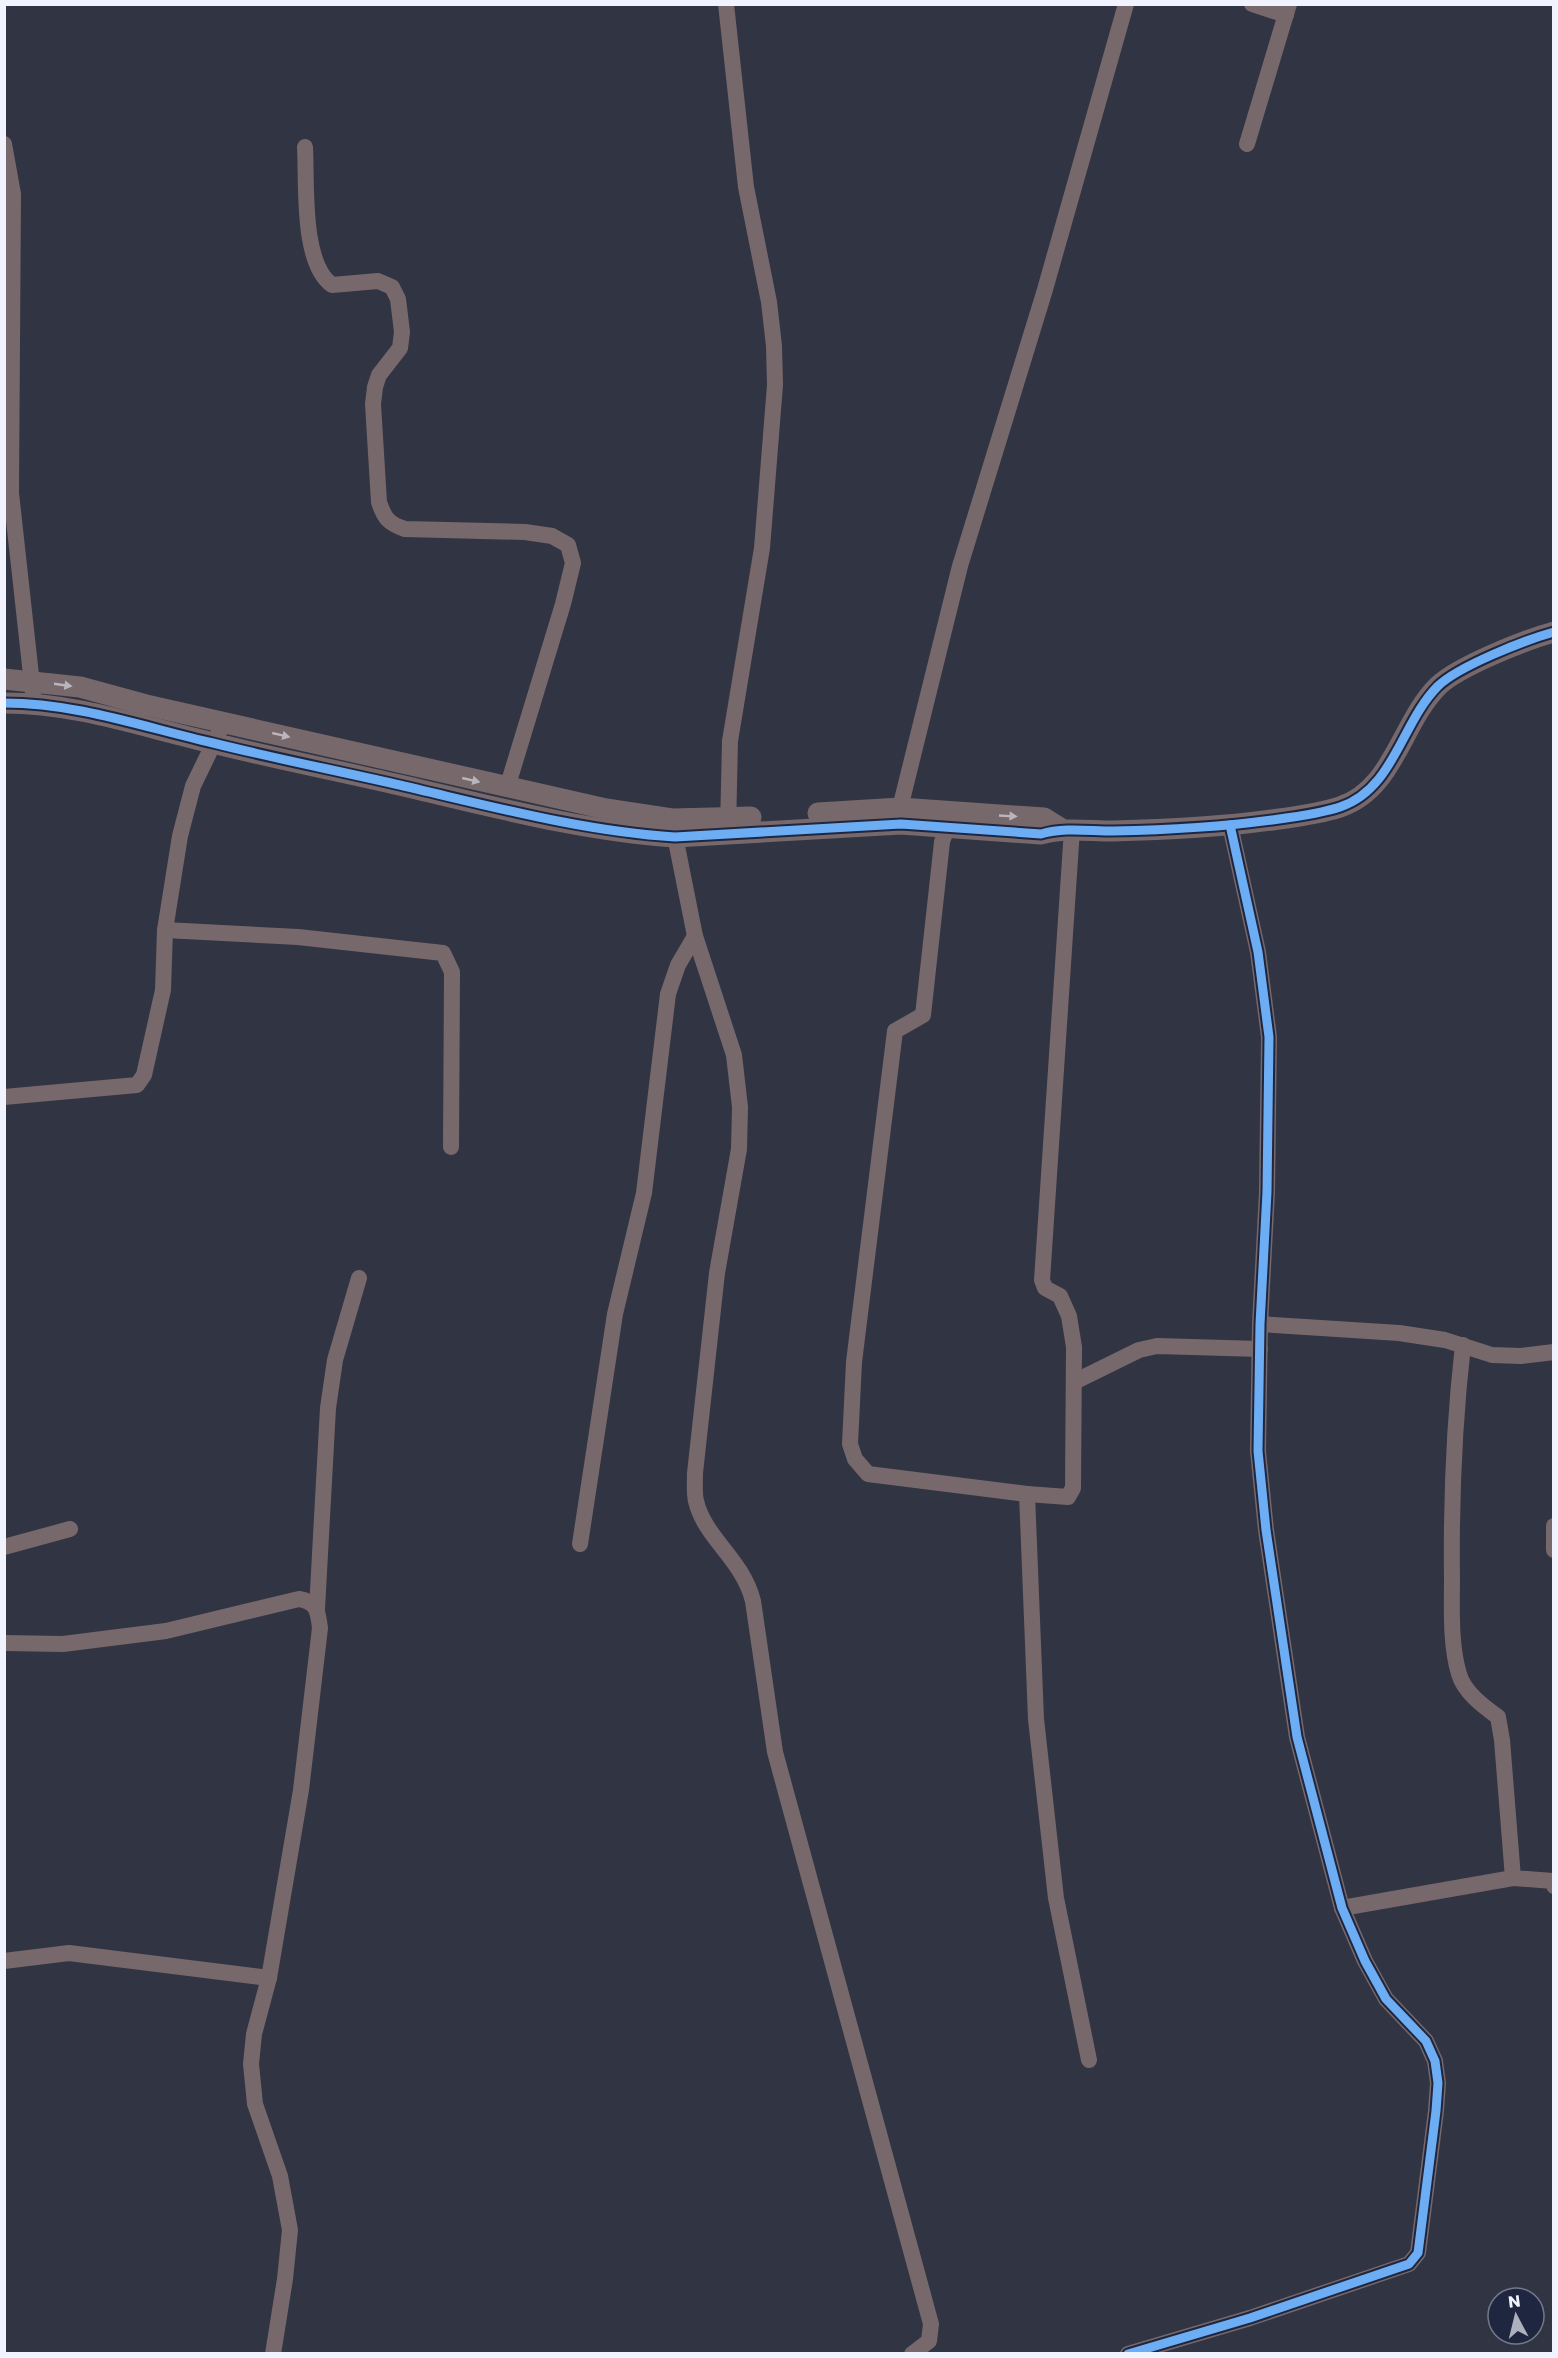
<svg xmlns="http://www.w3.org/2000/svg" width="1558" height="2358" font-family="Poppins,sans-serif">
	<rect width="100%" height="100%" fill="#313442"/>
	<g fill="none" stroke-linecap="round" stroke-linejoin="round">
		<g stroke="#77686b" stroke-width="16">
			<path d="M726 4 746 187 769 302 774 346 775 385 762 548 730 741 728 830"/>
			<path d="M1252 4 1286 15"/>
			<path d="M4 144 13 194 11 493 33 693"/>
			<path d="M1247 144 1289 4"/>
			<path d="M305 147C307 183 301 263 332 285L378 281 392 287 398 299 402 332 400 348 379 375 375 387 373 404 379 502C384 518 389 524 405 529L525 532 552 536 568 545 573 563 563 604 507 788"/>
			<path d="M900 808 960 566 1044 293 1126 4"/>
			<path d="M951 816 942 842 923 1015 895 1031 854 1362 850 1444 855 1459 868 1474 1027 1494 1036 1719 1056 1898 1089 2060"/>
			<path d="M673 826 695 936 734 1055 740 1107 739 1149 717 1273 695 1473C695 1482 694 1493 696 1501 705 1539 742 1558 753 1601L775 1752 931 2324 929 2341 912 2354"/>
			<path d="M165 930 298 937 443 953 452 972 451 1147"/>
			<path d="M4 1097 137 1085 144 1075 163 990 165 930 180 836 193 786 224 722"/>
			<path d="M1260 1324 1399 1333 1445 1340 1492 1355 1521 1356 1554 1352"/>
			<path d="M1463 1345C1454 1424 1451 1499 1452 1578 1452 1608 1450 1644 1459 1674 1464 1692 1483 1706 1498 1717L1502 1740 1513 1878 1553 1881 1554 1886"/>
			<path d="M1074 1382 1139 1350 1157 1346 1260 1349"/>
			<path d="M1027 1494 1068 1497 1073 1488 1074 1347 1069 1316 1060 1296 1045 1288 1042 1280 1072 829"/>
			<path d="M1554 1526V1550"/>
			<path d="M580 1544 615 1314 644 1193 668 994 678 965 695 936"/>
			<path d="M4 1547 70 1529"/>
			<path d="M317 1609 328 1408 335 1360 359 1278"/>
			<path d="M4 1643 63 1644 166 1631 299 1599C317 1602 318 1611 320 1628L301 1790 269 1978 254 2034 251 2064 255 2104 280 2176 290 2230 285 2279 273 2354"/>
			<path d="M1342 1908 1513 1878"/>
			<path d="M4 1961 69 1953 269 1978"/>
			<path d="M1128 2354 1250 2318 1409 2264 1418 2253 1436 2111 1438 2083 1435 2061 1426 2041 1386 1999 1365 1961 1342 1908 1297 1737 1266 1530 1258 1451 1260 1324 1267 1192 1269 1037 1258 952 1230 825"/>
		</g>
		<g stroke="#77686b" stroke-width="21">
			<path d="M4 679 80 687 146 705 606 809 672 819 751 817"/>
			<path d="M4 703C77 703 143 727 213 743 273 758 334 770 395 784 487 805 580 831 675 837L901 824 1041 834C1065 827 1088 831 1113 831 1166 830 1220 827 1272 820 1294 817 1319 814 1340 807 1394 789 1401 723 1438 686 1459 666 1525 640 1554 632"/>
			<path d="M818 813 900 808 1044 818 1060 828"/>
		</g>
		<g stroke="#1f263f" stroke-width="13">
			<g id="cycleway">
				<path d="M4 703C77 703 143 727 213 743 273 758 334 770 395 784 487 805 580 831 675 837L901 824 1041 834C1065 827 1088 831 1113 831 1166 830 1220 827 1272 820 1294 817 1319 814 1340 807 1394 789 1401 723 1438 686 1459 666 1525 640 1554 632"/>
				<path d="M1128 2354 1250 2318 1409 2264 1418 2253 1436 2111 1438 2083 1435 2061 1426 2041 1386 1999 1365 1961 1342 1908 1297 1737 1266 1530 1258 1451 1260 1324 1267 1192 1269 1037 1258 952 1230 825"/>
			</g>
		</g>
		<use href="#cycleway" stroke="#6dadf4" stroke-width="9"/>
	</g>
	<defs><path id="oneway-solid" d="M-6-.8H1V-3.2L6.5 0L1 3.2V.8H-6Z" transform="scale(1.5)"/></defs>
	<g fill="#bab5bc">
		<use href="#oneway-solid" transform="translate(63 685) rotate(8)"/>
		<use href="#oneway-solid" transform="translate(281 735) rotate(13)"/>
		<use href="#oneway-solid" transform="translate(471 780) rotate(13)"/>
		<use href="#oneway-solid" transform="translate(1008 816) rotate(3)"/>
	</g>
	<rect width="1558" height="2358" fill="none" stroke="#f1f4ff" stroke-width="12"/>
	<g transform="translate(1516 2316) rotate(353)"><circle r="28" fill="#1f263f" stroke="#73788c" stroke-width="1.5"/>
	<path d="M0-4.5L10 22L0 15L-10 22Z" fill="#aeb1bd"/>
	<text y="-9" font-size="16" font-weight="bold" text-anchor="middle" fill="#f1f4ff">N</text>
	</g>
</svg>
